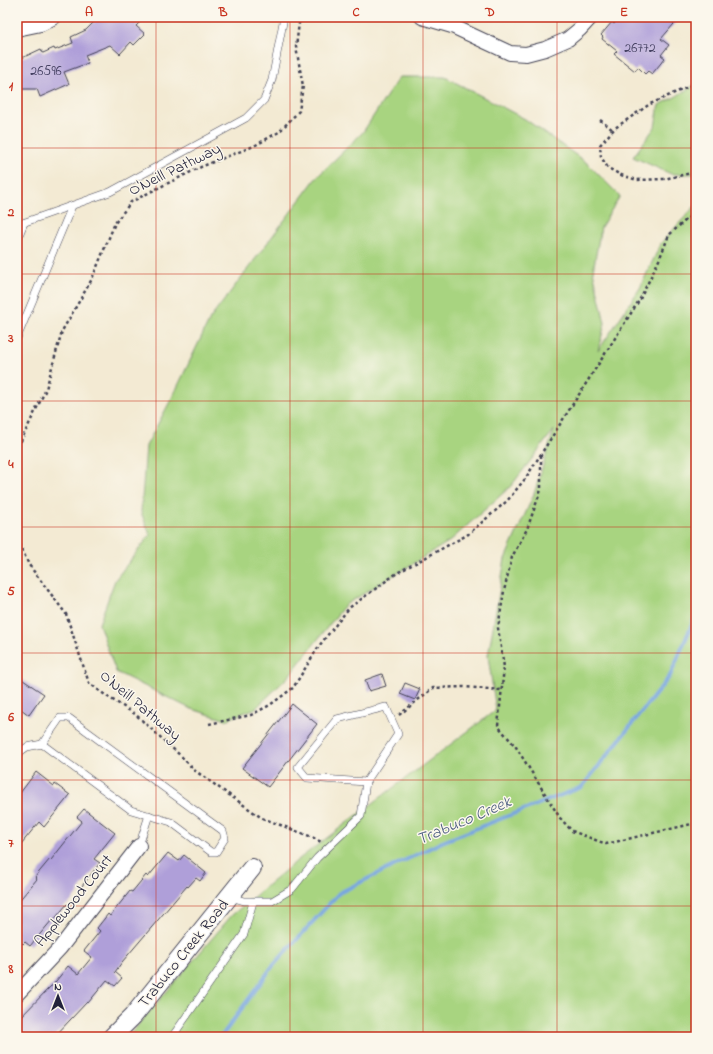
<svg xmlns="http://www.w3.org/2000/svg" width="713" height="1054" font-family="'Indie Flower',sans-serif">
	<rect width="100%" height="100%" fill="#fbf7ec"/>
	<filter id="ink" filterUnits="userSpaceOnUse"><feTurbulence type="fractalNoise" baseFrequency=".025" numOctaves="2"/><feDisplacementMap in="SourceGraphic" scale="8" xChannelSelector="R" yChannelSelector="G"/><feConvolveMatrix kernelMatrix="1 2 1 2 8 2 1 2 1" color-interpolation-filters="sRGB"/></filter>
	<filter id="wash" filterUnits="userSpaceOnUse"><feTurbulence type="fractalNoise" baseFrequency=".012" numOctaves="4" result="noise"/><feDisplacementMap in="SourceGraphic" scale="16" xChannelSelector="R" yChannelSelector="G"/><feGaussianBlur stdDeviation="0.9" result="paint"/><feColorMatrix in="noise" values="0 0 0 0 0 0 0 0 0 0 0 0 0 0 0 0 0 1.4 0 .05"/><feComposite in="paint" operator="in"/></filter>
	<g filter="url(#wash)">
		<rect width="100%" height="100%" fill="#f3ead3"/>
		<g fill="#a8d480" stroke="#657b5e">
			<path d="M399 77H445L525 119 587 163 620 196 601 227 593 271 605 323 598 351 640 288 661 243 696 205V1037H128L232 915 299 859 496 710 488 656 505 559 534 494 554 430 511 486 450 541 345 605 288 677 256 708 226 720 189 708 116 672 99 624 115 580 150 535 141 512 146 446 174 394 210 319 317 177 363 132Z"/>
			<path d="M696 84V174H671L633 157 655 127 659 105 675 97Z"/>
		</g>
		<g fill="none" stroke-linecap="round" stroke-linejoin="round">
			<path stroke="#78a6e1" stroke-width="4" d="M221 1037 272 967 339 893 442 842 582 787 670 676 696 615"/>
		</g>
		<g id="blocks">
			<g fill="#af9fd9">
				<path d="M99 17H145L136 26 145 34 134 45 131 42 120 54 110 45 85 55 88 63 64 72 69 84 40 97 37 89H17V57H24L41 49 43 53 54 48 55 50 73 43 71 37 86 30Z"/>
				<path d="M619 17H680L661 39 669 45 661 55 665 58 652 74 648 71 645 74 638 67 635 71 614 54 617 51 602 39 603 37 601 35 612 22 614 24Z"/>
				<path d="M382 674 386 686 369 691 365 680Z"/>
				<path d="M17 676 44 694 29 715 17 706Z"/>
				<path d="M405 683 420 689 415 700 400 694Z"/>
				<path d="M292 704 317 724 268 787 242 768Z"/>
				<path d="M36 772 54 786 55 784 70 795 44 827 39 822 17 849V797Z"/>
				<path d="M84 809 115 833 94 859 100 863 78 891 79 892 68 905 67 904 53 921 52 920 30 946 25 942 23 944 17 939V903L37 879 35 877 50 859 51 860 82 821 77 817Z"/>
				<path d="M168 853 179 861 184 855 206 873 200 881 196 878 188 887 187 886 122 962 115 972 122 978 115 986 107 980 88 1003 87 1002 54 1037H17V1021L51 986H52L68 966 78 974 92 957 84 951 100 931 97 928 108 914 110 916 130 891 132 892 146 875 148 877Z"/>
			</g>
		</g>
	</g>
	<g filter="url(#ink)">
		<use href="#blocks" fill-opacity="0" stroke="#414052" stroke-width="1"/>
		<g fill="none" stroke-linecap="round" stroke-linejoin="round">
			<g stroke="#414052" stroke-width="8">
				<g id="service">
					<path d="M17 225 110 192 246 118 264 100 272 80 284 17"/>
					<path d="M17 240 24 223"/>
					<path d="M17 338 72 206"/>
					<path d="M17 754 27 747 42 744 60 718H69L223 831 225 838 216 852H211L171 822 131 810 42 744"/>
					<path d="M139 846 149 815"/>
					<path d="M230 897 244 901H272L292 889 317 858 361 816 366 782 398 734 386 707 337 719 298 767 307 778 366 782"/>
					<path d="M172 1037 244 934 253 902"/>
				</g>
			</g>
			<g stroke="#414052" stroke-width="16">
				<g id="minor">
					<path d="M422 17 452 26 510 53 526 54 545 49 568 39 580 29 591 17"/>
					<path d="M17 29 41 24 54 17"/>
					<path d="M17 994 60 948 139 846"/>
				</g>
			</g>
			<g stroke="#414052" stroke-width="20">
				<path id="tertiary" d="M112 1037 133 1016 252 868"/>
			</g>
			<g stroke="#414052" stroke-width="2.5" stroke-dasharray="3 3" stroke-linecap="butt">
				<path d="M696 81 688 87 650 104 615 128 600 145 601 157 608 168 621 175 637 180 664 179 696 172"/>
				<path d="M600 120 613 130"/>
				<path d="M17 453 18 447 46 389 62 331 92 279 115 223 131 202 156 189 203 166 254 146 279 132 299 111 303 86 296 47 299 23 302 17"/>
				<path d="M541 455V490L527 529 512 557 504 591 498 628 504 667 498 726 516 747 560 818 572 831 606 844 696 823"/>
				<path d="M17 538 29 565 66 614 89 683 108 697 135 714 182 757 194 770 262 818 312 837 321 842"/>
				<path d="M399 715 433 688 464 687 501 690"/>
				<path d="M209 724 251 715 270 705 293 688 319 646 349 608 397 573 467 535 507 501 525 479 640 299 659 260 669 235 696 211"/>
			</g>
			<use href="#service" stroke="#fff" stroke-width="7"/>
			<use href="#minor" stroke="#fff" stroke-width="14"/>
			<use href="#tertiary" stroke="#fff" stroke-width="18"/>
		</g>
	</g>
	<path fill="none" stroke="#c8321e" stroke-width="1" stroke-opacity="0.55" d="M156 17V1037M290 17V1037M423 17V1037M557 17V1037M17 148H696M17 274H696M17 401H696M17 527H696M17 653H696M17 780H696M17 906H696"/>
	<g text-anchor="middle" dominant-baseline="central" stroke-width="3" stroke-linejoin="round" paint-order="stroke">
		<g font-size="14" fill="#454162">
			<text x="640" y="48">26772</text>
			<text x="46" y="71">26596</text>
		</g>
		<g font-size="16" fill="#22223b" stroke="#fbf7ec">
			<text transform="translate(175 170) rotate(-26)">O'Neill Pathway</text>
			<text transform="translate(140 706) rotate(40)">O'Neill Pathway</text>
			<text transform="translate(74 901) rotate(-51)">Applewood Court</text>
			<text transform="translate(184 954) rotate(-51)">Trabuco Creek Road</text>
		</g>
		<g font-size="17" font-style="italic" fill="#44577d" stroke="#fbf7ec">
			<text transform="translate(464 821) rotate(-23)">Trabuco Creek</text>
		</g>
	</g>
	<rect width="713" height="1054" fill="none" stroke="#fbf7ec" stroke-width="44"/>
	<g transform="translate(58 996)" stroke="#fbf7ec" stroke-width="3" paint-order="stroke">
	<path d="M0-3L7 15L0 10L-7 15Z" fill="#22223b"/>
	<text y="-6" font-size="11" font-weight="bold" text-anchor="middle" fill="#22223b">N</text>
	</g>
	<rect x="22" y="22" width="669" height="1010" fill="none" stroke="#c8321e" stroke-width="1.5"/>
	<g font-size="13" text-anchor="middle" font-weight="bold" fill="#c8321e">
		<text x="89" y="16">A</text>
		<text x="223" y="16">B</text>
		<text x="356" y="16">C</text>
		<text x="490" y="16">D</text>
		<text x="624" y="16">E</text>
		<text x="11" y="90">1</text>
		<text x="11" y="216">2</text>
		<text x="11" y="342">3</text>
		<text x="11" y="468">4</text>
		<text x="11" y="595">5</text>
		<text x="11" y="721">6</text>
		<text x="11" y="847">7</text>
		<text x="11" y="973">8</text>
	</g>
</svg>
